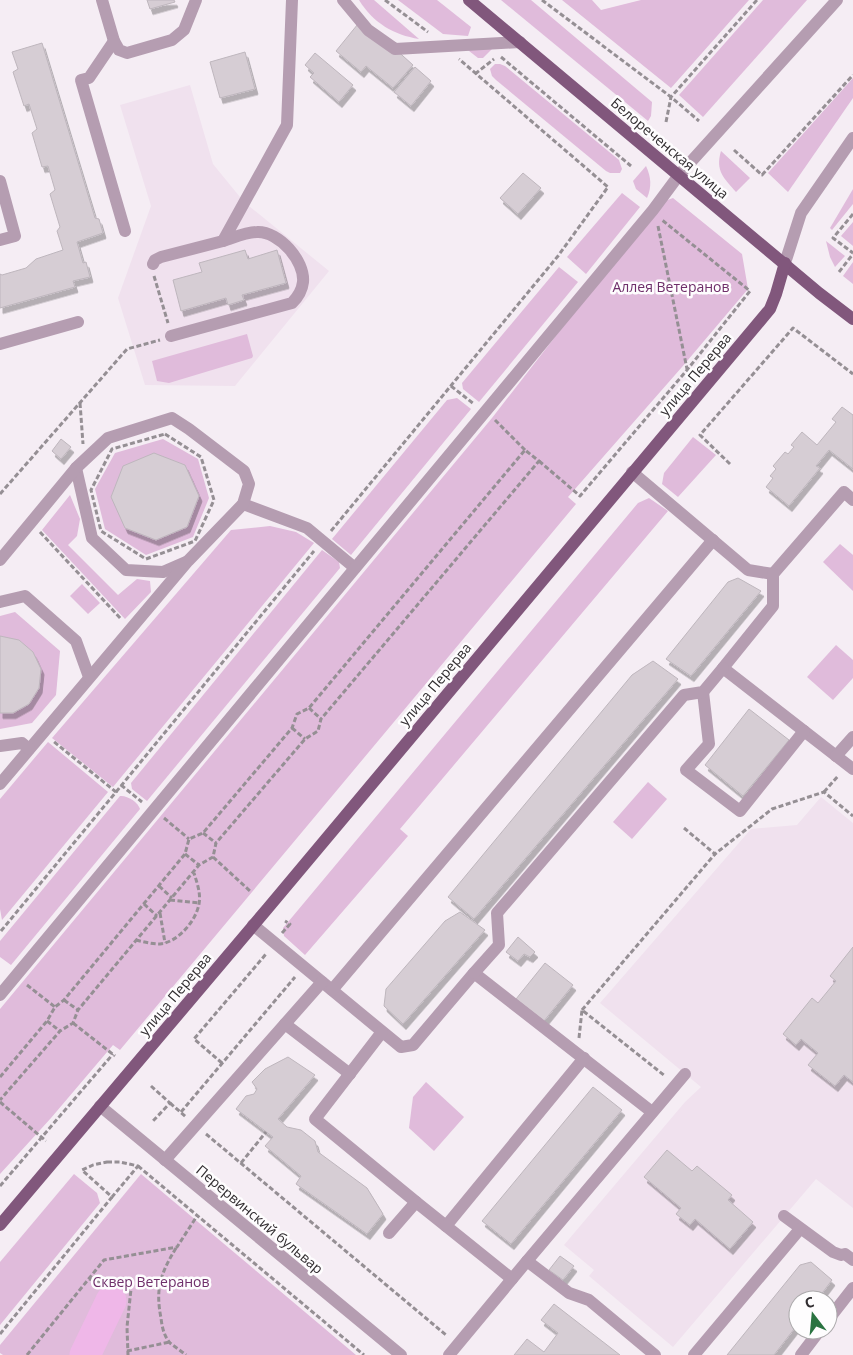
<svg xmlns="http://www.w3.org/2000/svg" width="853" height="1355" font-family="'Open Sans',sans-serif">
	<defs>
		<filter id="shadow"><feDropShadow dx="3" dy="5.5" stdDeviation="0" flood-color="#0004"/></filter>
	</defs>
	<rect width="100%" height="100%" fill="#f5edf4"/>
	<g fill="#f0e1ee">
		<path d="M190 85 213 164 244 202 329 271 235 386 145 385 118 298 151 206 120 105Z"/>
		<path d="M821 797 853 823V1208L816 1179 673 1347 589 1276 594 1270 564 1245 685 1102 701 1087 600 1003 751 829 797 825Z"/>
	</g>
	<g fill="#e0bbdb">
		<path d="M359 0H374L419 39C394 35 373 23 359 0Z"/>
		<path d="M398 0H437L471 27 468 36 443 34Z"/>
		<path d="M501 0H531L652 102 651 116 648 121Z"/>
		<path d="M562 0H592L601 10 641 0H749L671 88Z"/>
		<path d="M763 0H807L703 117 679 95Z"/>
		<path d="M464 47 492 49 483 58H478Z"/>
		<path d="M495 64H500L505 66 619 160 622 169 620 173H610L606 171 496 80 492 76 490 69Z"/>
		<path d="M853 78V98L788 192 768 173Z"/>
		<path d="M721 151 750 178 736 192C724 178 715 171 721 151Z"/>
		<path d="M646 166C651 177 652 186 647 198L636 189 633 181Z"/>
		<path d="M853 189V204L832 230 830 228Z"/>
		<path d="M622 193 640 207 586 274 567 257Z"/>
		<path d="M673 198 742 254 748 289 682 367 568 497 576 504 120 1050 113 1045 51 1118 0 1174V1009L492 418 659 203Z"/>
		<path d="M853 222V246L841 236Z"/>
		<path d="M826 241 845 256 835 267 830 257Z"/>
		<path d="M853 262V284L843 276Z"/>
		<path d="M559 267 578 282 479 402 463 389 462 383Z"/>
		<path d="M247 334 253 356 252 358 169 383 157 381 152 361Z"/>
		<path d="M457 398 471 409 351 555 332 539 447 400Z"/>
		<path d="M693 437 716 455 678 497 662 484 664 473Z"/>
		<path d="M163 439 198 459 209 498 193 537 146 555 105 529 95 489 115 453Z"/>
		<path d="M70 495 80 519 77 536 68 545 118 595 137 579 150 581 151 592 125 619 42 530Z"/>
		<path d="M649 498 668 511 400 829 408 836 305 955 284 936 283 928 638 503Z"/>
		<path d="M270 526 296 532 314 543 113 787 52 738 231 530Z"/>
		<path d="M840 544 853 555V591L823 562Z"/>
		<path d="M322 550 339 562 340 568 147 801 132 789 131 783Z"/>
		<path d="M82 584 100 603 88 614 70 596Z"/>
		<path d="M15 612 60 651 56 695 32 723 0 729V616Z"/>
		<path d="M836 645 853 660V678L833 700 807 677Z"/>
		<path d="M48 742 108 792 2 920 0 909V799Z"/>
		<path d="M648 782 667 799 632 839 613 822Z"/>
		<path d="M120 796C127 795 138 802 140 809L11 965 0 957V941Z"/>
		<path d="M426 1082 464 1117 434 1151 409 1128 413 1097Z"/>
		<path d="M74 1174 97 1193 100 1203 0 1325V1262Z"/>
		<path d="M141 1174 356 1355H3L0 1353V1345Z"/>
	</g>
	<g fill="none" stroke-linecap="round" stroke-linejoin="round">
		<path stroke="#efb7e8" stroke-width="31" d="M85 1355 111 1301"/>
	</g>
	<g fill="#d6cdd4" stroke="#beb6bd" filter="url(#shadow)">
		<path d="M147 0H174L175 2 150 9Z"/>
		<path d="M362 19 413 65 393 88 366 66 361 72 336 51Z"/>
		<path d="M42 43 95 218 99 219 103 233 77 242 83 263 86 262 90 277 73 281 75 287 0 308V274L2 275 26 268 36 259 63 250 57 231 60 227 50 194 55 190 48 166 42 167 32 133 37 129 29 104 24 106 13 72 18 69 12 52Z"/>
		<path d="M245 52 255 89 220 98 210 62Z"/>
		<path d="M315 53 353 85 339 102 310 77 314 73 305 65Z"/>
		<path d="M415 67 431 81 411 106 394 92Z"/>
		<path d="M523 173 541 188 518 214 500 198Z"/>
		<path d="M245 250 248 259 277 250 286 283 242 295 244 300 228 305 226 298 181 311 173 280 202 272 199 263Z"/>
		<path d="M842 407 853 415V469L829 450 816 466 820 468 789 506 766 487 773 478 770 476 776 469 773 466 785 452 788 454 794 447 791 445 802 432 817 445 836 422 832 419Z"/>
		<path d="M61 439 71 447 61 459 52 451Z"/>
		<path d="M154 453 185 465 199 496 187 527 156 540 125 528 111 497 123 466Z"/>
		<path d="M738 578 761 591 691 676 666 659 728 582Z"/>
		<path d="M0 636 19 640 33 652 41 669 39 688 29 704 13 713H0Z"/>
		<path d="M653 661 678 679 474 919 448 897 632 675Z"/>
		<path d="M749 709 789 740 743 796 705 765Z"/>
		<path d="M460 912 485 930 403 1024 384 1006 386 989 445 921Z"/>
		<path d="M518 937 535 952 530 957 524 954 518 961 506 952Z"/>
		<path d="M853 947V1082L844 1075 835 1086 808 1065 818 1053 801 1039 796 1045 783 1034 812 998 818 1003 836 981 830 976Z"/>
		<path d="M545 963 573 985 544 1021 516 999Z"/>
		<path d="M288 1057 315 1075 278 1119 287 1127 301 1130 315 1141 318 1152 367 1188 383 1214 367 1234 296 1184 301 1176 265 1146 273 1137 236 1109 246 1096 254 1094 257 1089 252 1082 265 1069Z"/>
		<path d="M593 1087 622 1110 511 1244 482 1221Z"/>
		<path d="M667 1150 692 1171 697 1166 732 1195 728 1200 753 1222 730 1249 695 1219 690 1225 676 1214 681 1208 644 1177Z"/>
		<path d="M560 1256 574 1266 563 1280 549 1270Z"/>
		<path d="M811 1262 832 1280 817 1300H798V1324L774 1355H727L800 1265Z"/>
		<path d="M554 1304 620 1355H514L527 1339 544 1352 558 1333 541 1320Z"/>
	</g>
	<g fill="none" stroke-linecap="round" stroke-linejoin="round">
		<g stroke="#958f94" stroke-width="3" stroke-dasharray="5 2.5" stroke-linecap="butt">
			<path d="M385 0 428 32"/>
			<path d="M542 0 671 97 699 121"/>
			<path d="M501 57 631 166"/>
			<path d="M475 74 494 59"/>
			<path d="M666 122 671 97 757 0"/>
			<path d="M734 150 762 175 853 75"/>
			<path d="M853 214 833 238 853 253"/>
			<path d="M658 226 687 369"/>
			<path d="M839 272 853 254"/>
			<path d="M154 276 168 323"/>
			<path d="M451 386 474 404"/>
			<path d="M80 403 83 444"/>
			<path d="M495 420 525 450"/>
			<path d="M165 434 201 457 214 500 195 541 146 559 101 531 91 490 112 449Z"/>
			<path d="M539 461 580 496 687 370 750 291 662 220"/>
			<path d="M730 464 700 435 793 328 853 374"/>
			<path d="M0 494 127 349 160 340"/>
			<path d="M331 531 558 256 608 187 459 59"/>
			<path d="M40 532 121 619"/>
			<path d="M309 708 321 719"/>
			<path d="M292 728 305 739"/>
			<path d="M121 785 142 802"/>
			<path d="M116 792 314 551"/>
			<path d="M824 792 838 776"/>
			<path d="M164 818 189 839"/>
			<path d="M684 828 715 854 772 809 824 792 853 816"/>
			<path d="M203 833 216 843"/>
			<path d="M185 854 199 865"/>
			<path d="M213 857 250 891"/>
			<path d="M159 886 172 898"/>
			<path d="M170 900 199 903"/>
			<path d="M144 904 157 916"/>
			<path d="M160 913 165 943"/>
			<path d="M1 931 116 792 53 741"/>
			<path d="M282 933 290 924 285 921"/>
			<path d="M136 940C144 942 152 944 160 944 178 942 196 921 199 904 201 893 197 883 194 873"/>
			<path d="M27 985 55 1007"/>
			<path d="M64 1000 78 1010"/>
			<path d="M582 1010 715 854"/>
			<path d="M47 1021 60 1031"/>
			<path d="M73 1023 115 1056"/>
			<path d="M579 1038 582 1010 665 1076"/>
			<path d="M222 1063 194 1039 266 954"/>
			<path d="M0 1077 47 1021 55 1007 64 1000 185 854 189 839 203 833 292 728 297 714 309 708 525 450 539 461 321 719 318 731 305 739 216 843 213 857 199 865 78 1010 73 1023 60 1031 0 1100"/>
			<path d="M151 1086 170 1103 153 1121"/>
			<path d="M0 1102 46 1141"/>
			<path d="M170 1103 186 1117"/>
			<path d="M181 1112 295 977"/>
			<path d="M206 1134 446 1335"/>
			<path d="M107 1162H120L138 1166 112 1197 82 1170 93 1165Z"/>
			<path d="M241 1163 266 1132"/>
			<path d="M138 1166 364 1355"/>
			<path d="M0 1186 113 1054"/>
			<path d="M176 1248C161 1273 155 1288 161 1318 162 1327 164 1336 170 1343 175 1347 181 1351 186 1355"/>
			<path d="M89 1279 131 1289 127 1327 128 1355"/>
			<path d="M0 1334 112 1197"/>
			<path d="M127 1351 170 1342"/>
			<path d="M27 1355 104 1260 177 1247 197 1216"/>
		</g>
		<g stroke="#b59db1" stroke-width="12">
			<path d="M102 0 114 41 119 50 127 53 172 40 184 30 196 0"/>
			<path d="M343 0 368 30 395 49 520 42"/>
			<path d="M114 41 89 78 81 80 125 231"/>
			<path d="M0 181 15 236 0 240"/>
			<path d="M785 263 801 213 853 138"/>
			<path d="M153 264 155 260 161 257 223 241"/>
			<path d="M171 336 292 303C298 297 302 291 303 282 305 261 279 231 257 232 246 232 233 238 223 241L287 125 292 0"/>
			<path d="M0 344 78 322"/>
			<path d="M76 468 92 538 126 570 163 572 186 562"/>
			<path d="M632 472 748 570 773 574 844 492 853 500"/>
			<path d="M243 504 307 528 355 568"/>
			<path d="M0 560 76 468 108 438 172 418 189 429 244 471 249 484 243 504 188 561 0 784"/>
			<path d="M773 574V606L723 668 853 769"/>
			<path d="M0 602 25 596 76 641 89 677"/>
			<path d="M703 692 709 744 686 770 740 811 804 731"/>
			<path d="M0 746 22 743 29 749"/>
			<path d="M836 756 853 737"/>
			<path d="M253 925 401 1047 413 1045 474 973 652 1112"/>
			<path d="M474 973 499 945 497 913 684 695 703 692 723 668"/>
			<path d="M332 990 713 540"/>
			<path d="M0 995 653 210 679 175 837 0"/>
			<path d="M285 1024 350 1074"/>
			<path d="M382 1032 315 1119 416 1202"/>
			<path d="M100 1106 401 1355"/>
			<path d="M165 1160 322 982"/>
			<path d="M784 1216 833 1252 841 1255 845 1254 853 1260"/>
			<path d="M389 1233 416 1202 446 1226"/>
			<path d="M527 1261 685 1074"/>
			<path d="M512 1279 446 1226 584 1058"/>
			<path d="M828 1320 853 1288"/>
			<path d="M449 1355 527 1261 569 1293 589 1300 655 1355"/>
			<path d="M694 1355 800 1229"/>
			<path d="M801 1355 820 1330"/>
		</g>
		<g stroke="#81577c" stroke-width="12">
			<path d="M469 0 819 293 853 319"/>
			<path d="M0 1225 268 908 770 309 776 294 785 263"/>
		</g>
	</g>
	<g text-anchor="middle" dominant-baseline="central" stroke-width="5" stroke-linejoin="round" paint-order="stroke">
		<g font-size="14" fill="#312d30" stroke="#fefdfe">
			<text transform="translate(670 148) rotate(40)">Белореченская улица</text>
			<text transform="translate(695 374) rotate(-50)">улица Перерва</text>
			<text transform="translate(435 684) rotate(-50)">улица Перерва</text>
			<text transform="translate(175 994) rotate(-50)">улица Перерва</text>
			<text transform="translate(260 1219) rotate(40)">Перервинский бульвар</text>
		</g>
		<g font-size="14" fill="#6f2f6a" stroke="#fefdfe">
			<text x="671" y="286">Аллея Ветеранов</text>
			<text x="151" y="1281">Сквер Ветеранов</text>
		</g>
	</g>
	<g transform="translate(813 1315) rotate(344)"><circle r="24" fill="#fefdfe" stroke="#acaaac"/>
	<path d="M0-4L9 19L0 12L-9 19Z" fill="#2a7341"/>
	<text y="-8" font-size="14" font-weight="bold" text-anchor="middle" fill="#312d30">С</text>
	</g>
</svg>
